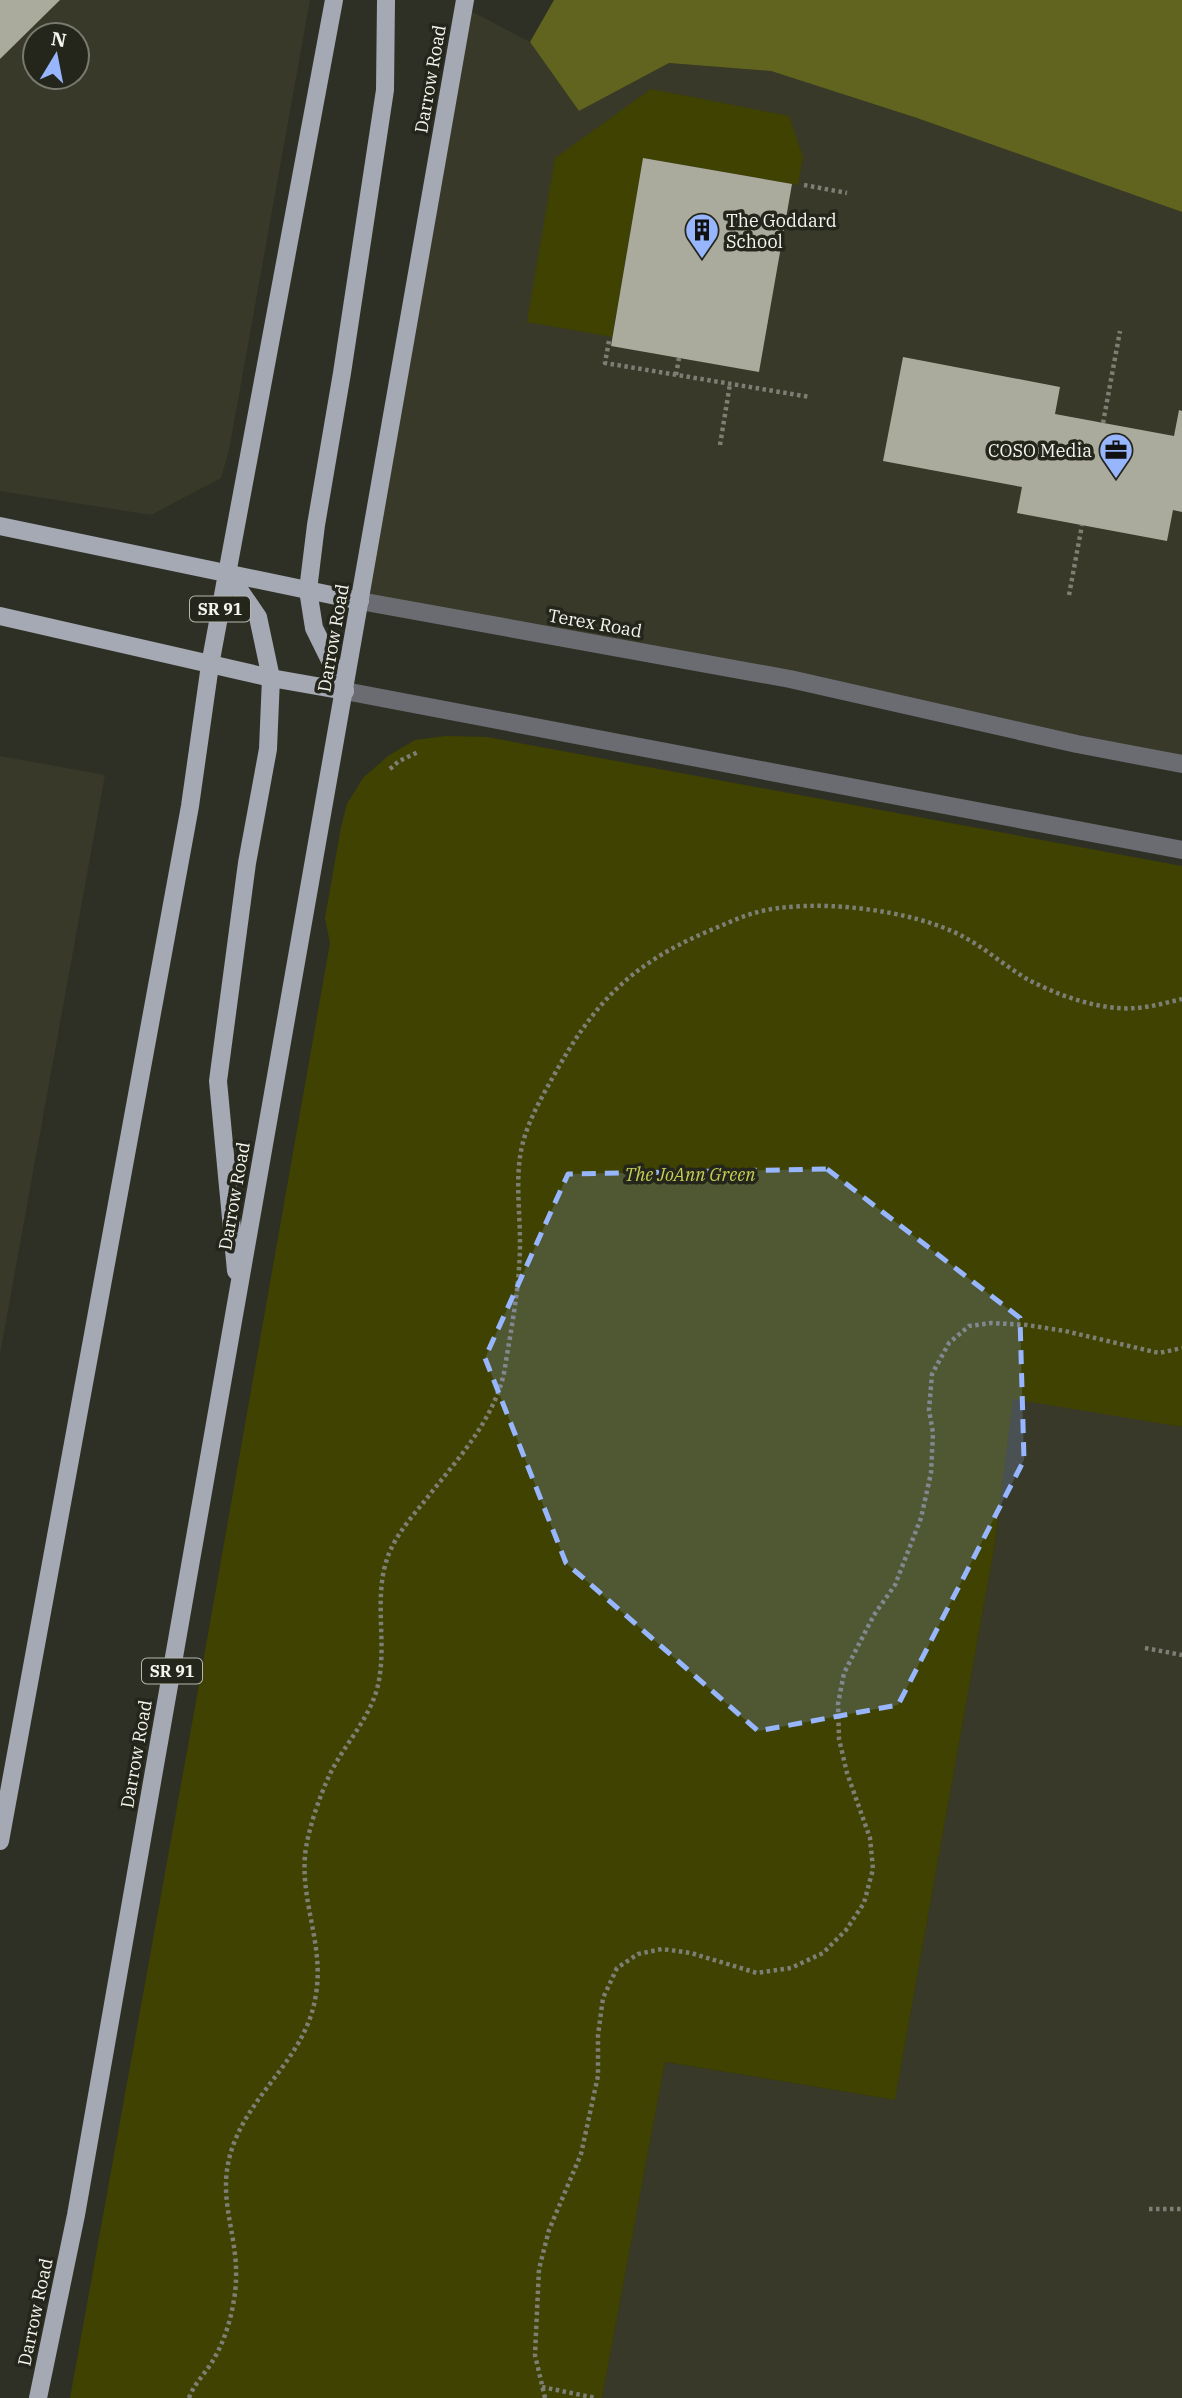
<svg xmlns="http://www.w3.org/2000/svg" width="1182" height="2398" font-family="'IBM Plex Serif',serif">
	<rect width="100%" height="100%" fill="#2f3025"/>
	<g fill="#383928" fill-rule="evenodd">
		<path d="M0 0H310L229 450 221 478 151 515 0 491ZM35 35H77V77H35Z"/>
		<path d="M463 7 530 42 579 111 669 63 771 71 917 118 1182 212V764L360 601Z"/>
		<path d="M0 756 105 775 0 1354Z"/>
		<path d="M1013 1398 1182 1427V2398H602L665 2062 895 2100 995 1543Z"/>
	</g>
	<g fill="#3f4200">
		<path d="M651 89 789 116 803 157 798 185 643 158 612 337 527 322 555 158Z"/>
		<path d="M445 736 487 737 1182 866V1427L1013 1399 995 1543 895 2100 665 2062 602 2398H70L199 1685 330 943 325 918 341 827 347 804 363 778 388 756 415 740Z"/>
	</g>
	<path fill="#60641e" d="M554 0H1182V212L917 118 771 71 669 63 579 111 530 42Z"/>
	<g fill="#aaab9d">
		<path d="M0 0H60L0 59Z"/>
		<path d="M643 158 792 184 759 372 611 346Z"/>
		<path d="M903 357 1060 387 1055 414 1174 436 1179 410 1182 411V512L1173 510 1167 541 1017 513 1022 487 883 461Z"/>
	</g>
	<g fill="none" stroke-linecap="round" stroke-linejoin="round">
		<g stroke="#7d7e74" stroke-width="4.5" stroke-dasharray="3.5 3.5" stroke-linecap="butt">
			<path d="M804 185 847 193"/>
			<path d="M609 341 605 363 810 397"/>
			<path d="M676 375 679 358"/>
			<path d="M1103 423 1120 331"/>
			<path d="M720 445 730 384"/>
			<path d="M1069 595 1082 525"/>
			<path d="M390 769 399 761 418 752"/>
			<path d="M1145 1648 1182 1655"/>
			<path d="M1149 2209H1182"/>
			<path d="M542 2387 596 2398"/>
			<path d="M189 2398C194 2384 204 2375 212 2362 226 2340 235 2307 236 2280 238 2230 214 2195 234 2143 255 2088 307 2056 316 1994 324 1946 301 1903 305 1856 307 1832 320 1795 330 1774 344 1745 368 1721 377 1689 389 1644 371 1595 390 1551 399 1531 414 1514 427 1498 456 1461 488 1427 502 1381 505 1371 506 1360 508 1349 514 1314 520 1278 520 1243 520 1214 516 1185 520 1157 524 1128 539 1102 553 1077 592 1006 628 966 704 933 721 926 737 918 754 913 810 897 913 909 964 937 986 949 1005 966 1027 979 1053 993 1088 1006 1118 1008 1140 1010 1161 1004 1182 999"/>
			<path d="M545 2398 535 2355 539 2269 549 2230 581 2154 598 2076V2035L603 1998 617 1968 638 1954 662 1949 691 1953 757 1973 791 1968 823 1953 846 1930 864 1903 873 1869 870 1838 847 1773 839 1739 838 1704 844 1673 874 1615 895 1585 921 1518 931 1473 933 1433 929 1410 932 1374 949 1343 969 1326 991 1323 1027 1325 1065 1331 1159 1353 1182 1348"/>
		</g>
		<g stroke="#6a6c72" stroke-width="18">
			<path d="M360 601 790 679 1077 744 1182 764"/>
			<path d="M345 691 1182 850"/>
		</g>
		<g stroke="#a4a9b4" stroke-width="18">
			<path d="M0 526 360 601"/>
			<path d="M227 572 258 617 271 678 268 749 247 863 218 1081 236 1271"/>
			<path d="M0 616 271 678 345 691"/>
			<path d="M345 691 314 628 308 590 316 525 342 373 385 90 386 0"/>
			<path d="M0 1841 190 806 210 665 334 0"/>
			<path d="M38 2398 76 2215 465 0"/>
		</g>
	</g>
	<path fill="#97b6fd" fill-opacity="0.2" stroke="#97b6fd" stroke-width="5" stroke-dasharray="14 9" stroke-linejoin="round" d="M827 1169 1020 1318 1024 1460 898 1705 758 1731 566 1563 485 1358 568 1174Z"/>
	<defs>
		<g id="building-pin" transform="scale(1.75)"><path d="M0 17L-7.5 6A9.5 9.5 0 1 1 7.5 6Z" fill="#97b6fd" stroke="#25261b"/><path d="M-4-6H4V6H1V3H-1V6H-4ZM-2.5-4.3h1.7v1.8h-1.7ZM.8-4.3h1.7v1.8H.8ZM-2.5-1h1.7V.8h-1.7ZM.8-1h1.7V.8H.8Z" fill="#111"/></g>
		<g id="office-pin" transform="scale(1.75)"><path d="M0 17L-7.5 6A9.5 9.5 0 1 1 7.5 6Z" fill="#97b6fd" stroke="#25261b"/><path d="M-6-3h4V-5.5h4V-3h4V5H-6ZM-1-4.5V-3h2v-1.5ZM-6 0V1H6V0Z" fill="#111"/></g>
	</defs>
	<g fill-rule="evenodd">
		<use href="#building-pin" x="702" y="230"/>
		<use href="#office-pin" x="1116" y="450"/>
	</g>
	<g text-anchor="middle" dominant-baseline="central" stroke-width="7" stroke-linejoin="round" paint-order="stroke">
		<g fill="#25261b" stroke="#b6b7af" stroke-width="2">
			<rect x="190" y="596.5" width="60" height="25" rx="5"/>
			<rect x="142" y="1658.5" width="60" height="25" rx="5"/>
		</g>
		<g font-size="16" font-weight="bold" fill="#f4f5ee">
			<text x="220" y="609">SR 91</text>
			<text x="172" y="1671">SR 91</text>
		</g>
		<g font-size="18" fill="#f4f5ee" stroke="#25261b">
			<text transform="translate(430 79) rotate(-80)">Darrow Road</text>
			<text transform="translate(595 623) rotate(10)">Terex Road</text>
			<text transform="translate(333 638) rotate(-80)">Darrow Road</text>
			<text transform="translate(234 1196) rotate(-80)">Darrow Road</text>
			<text transform="translate(136 1754) rotate(-80)">Darrow Road</text>
			<text transform="translate(35 2312) rotate(-78)">Darrow Road</text>
		</g>
		<g font-size="18" fill="#f4f5ee" stroke="#25261b" text-anchor="start">
			<text x="726" y="220">The Goddard<tspan x="726" dy="21">School</tspan></text>
			<text x="1092" y="450" text-anchor="end">COSO Media</text>
		</g>
		<g font-size="18" font-style="italic" fill="#c6ce54" stroke="#25261b">
			<text x="690" y="1174">The JoAnn Green</text>
		</g>
	</g>
	<g transform="translate(56 56) rotate(10)"><circle r="33" fill="#25261b" stroke="#78796f" stroke-width="2"/>
	<path d="M0-5L12 26L0 18L-12 26Z" fill="#97b6fd"/>
	<text y="-10" font-size="19" font-weight="bold" text-anchor="middle" fill="#f4f5ee">N</text>
	</g>
</svg>
